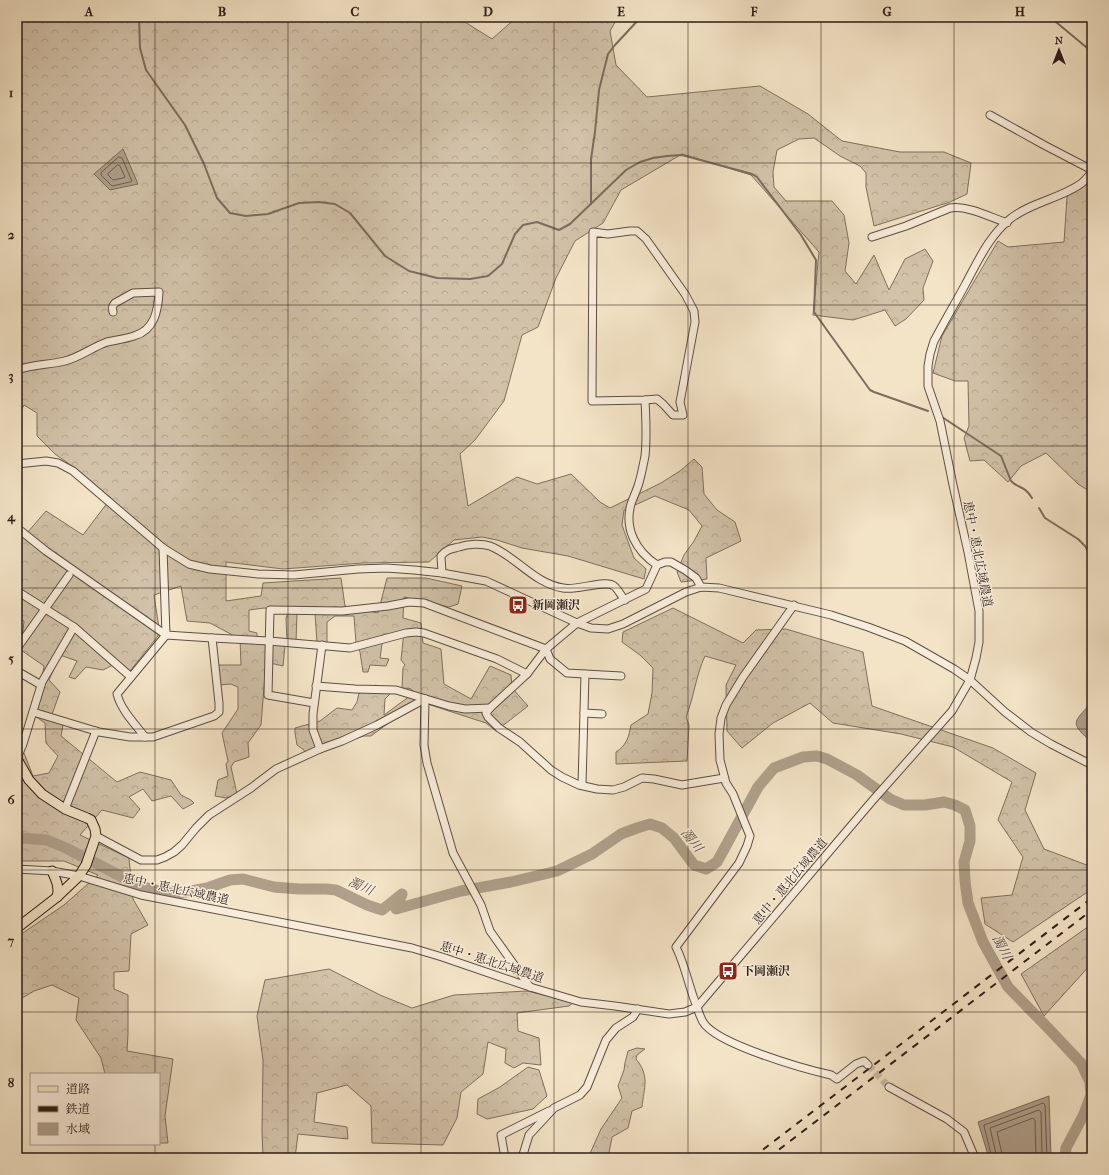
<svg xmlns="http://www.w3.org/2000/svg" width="1109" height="1175" font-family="'IM FELL French Canon','Noto Serif JP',serif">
	<defs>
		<pattern id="forest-crowns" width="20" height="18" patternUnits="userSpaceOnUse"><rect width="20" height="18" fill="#d2c2a9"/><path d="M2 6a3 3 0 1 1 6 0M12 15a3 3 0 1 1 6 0" fill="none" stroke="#b4a691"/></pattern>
	</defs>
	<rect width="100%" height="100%" fill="#f4e4c7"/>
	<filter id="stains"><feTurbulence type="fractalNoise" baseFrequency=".005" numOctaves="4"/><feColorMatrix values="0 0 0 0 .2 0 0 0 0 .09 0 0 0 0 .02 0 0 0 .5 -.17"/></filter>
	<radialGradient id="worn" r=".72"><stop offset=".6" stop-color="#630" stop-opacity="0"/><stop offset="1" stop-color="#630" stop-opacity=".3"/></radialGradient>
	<g fill="url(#forest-crowns)" stroke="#7e7060">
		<path d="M17 17H457L492 39 517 17H618L610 31 616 65 647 97 760 86 808 114 842 141 900 152H944L971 163 967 194 950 202 874 226 866 187V173L860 166 840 156 814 138 799 139 777 150 773 172 774 187 786 201H832L844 215 849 243 845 271 856 284 874 255 889 290 905 259 925 249 933 261 923 288 924 300 906 319 895 326 885 310 853 320 813 315 819 252 751 175 682 154 621 190 603 223 575 241 556 278 538 327 522 335 504 401 475 440 460 454 468 506 517 477 537 484 571 474 600 502 610 508 661 483 680 471 694 459 702 467 704 494 717 510 735 522 741 541 706 558 707 579 681 582 677 572 684 555 694 541 702 526 689 510 655 496 624 510 622 525 634 558 646 569 644 579 568 556 522 548 497 540 482 537 454 540 429 562 363 563 283 569 226 562V601L261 596 263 583 341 578 345 606 378 613 387 578H426L462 586 458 604 449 607 404 597 403 618 421 623 423 643 441 649 444 684 471 699 490 666 511 675 512 688 528 706 496 731 486 723 418 701 371 736H364L348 741 326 743 315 755 305 758 304 750 297 745 295 733V728L320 721 337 708 352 710 357 702 359 693 376 685 385 692 393 691 385 699 384 715 414 693 411 689 408 688 403 691 402 689 403 668 405 665 401 660 404 631 383 637 380 658 389 659 386 666 370 665 368 672H363L360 652 356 643 354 616H335L327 622V643H317L315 613H297L296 642 287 641 286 618 289 610 264 608 249 610V631L257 633V638L265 643 285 646 283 666 266 662 261 725 248 743 249 757 234 762 231 767 237 794 226 798 215 796 218 780 228 776 226 764 228 761 222 733 238 709V687L231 684 219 685 217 665H241L240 639 210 623 187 621 181 586 154 595 159 628 158 636 130 671 115 664 103 670 86 667 75 679 69 677 77 661 60 655 49 680 60 692 50 720 63 725 61 736 117 782 140 772 171 780 181 795 191 800 194 803 183 809 171 796 152 801 143 789 129 797 140 809 133 818 102 810 80 835 129 858 133 899 148 925 131 934 129 971 114 972V989L128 995V1034L127 1051 173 1059 165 1116 168 1143H159V1074H105L101 1058 76 1020 79 998 52 985 34 991 17 1001V977L21 974 17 964V937L64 905 98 875 64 861H17V756L24 753 33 776 49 773 58 756 46 743 45 723 35 716 44 666 21 650 24 621 17 618V527L27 533 46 511 83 535 111 498 75 468 55 454 37 436V413L24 405 17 418Z"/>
		<path d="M1092 179V493L1078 484 1046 453 1021 466 1008 482 984 460 970 461 964 438 969 426 968 381H955L933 373 942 336 998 241 1008 247 1064 242 1067 197 1074 190Z"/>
		<path d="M673 608 743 643 756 630 786 629 863 652 872 706 993 748 1036 773 1025 810 1044 849 1092 867V889L1013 942 985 924 981 898 1012 895 1023 857 998 820 1012 782 953 747 901 734 833 723 810 703 773 723 742 748 727 731 726 685 736 665 705 656C696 675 694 697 686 717L689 725 687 761 616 764V752C626 746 629 737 631 725L648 714 652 693 653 668 640 655 622 642 623 632Z"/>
		<path d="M1092 924V963L1044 1016 1021 974Z"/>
		<path d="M329 969 380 995 412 1008 454 995 527 991 574 1002 569 1006 517 1013 518 1031 539 1038 541 1065 523 1063 514 1068 505 1063 506 1049 488 1042 483 1074 461 1092 457 1118 443 1145 372 1143 371 1106 347 1085 317 1093 314 1122 347 1127 348 1139 298 1134 295 1158H263L262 1131 263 1060 257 1016 265 980Z"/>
		<path d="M637 1048 645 1049 637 1055 636 1059C650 1076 644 1087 642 1107L632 1111 628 1128 612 1137 608 1158H588L601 1129 622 1098 618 1086 624 1070 625 1063 628 1051Z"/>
		<path d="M528 1067 539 1070 547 1096 533 1109 487 1119 477 1114 478 1099 500 1087Z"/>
	</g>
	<g fill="#b0a08b" stroke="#7b6c5d">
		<path d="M123 149 138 184 110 190 94 174Z"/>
		<path d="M1092 702V743C1070 722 1072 724 1092 702Z"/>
		<path d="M1049 1096 1051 1158H989L978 1122Z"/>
	</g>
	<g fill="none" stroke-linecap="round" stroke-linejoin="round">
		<g stroke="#6e5e51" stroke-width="1">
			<path d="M119 157 122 158 132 181 130 182 112 186 101 175V173Z"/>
			<path d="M118 165 120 166 125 177 123 178 113 180 109 176 108 174Z"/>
			<path d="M992 1158 984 1126V1125L1043 1103 1045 1105 1047 1158"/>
			<path d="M997 1158 990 1128 1039 1110 1041 1112 1042 1158"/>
			<path d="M1003 1158 997 1132 1033 1118 1035 1120 1036 1158"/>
		</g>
		<g stroke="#7b6c5d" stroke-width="2">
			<path d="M139 17 140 48 146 70 185 125 204 164 217 198 230 213 246 216 268 214 299 203 319 202 335 204 350 213 385 256 409 271 437 278 470 279 488 276 502 264 515 234 523 225 537 222 559 230 570 224 626 170 640 162 653 158 667 156 682 155 752 174 757 177 801 235 816 260 814 312 870 390 874 392 928 411"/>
			<path d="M1050 17 1092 52"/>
			<path d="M591 204V159L595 132 599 90 608 54 615 45 641 17"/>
			<path d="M942 417 1001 456 1011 481C1019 489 1024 485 1032 498"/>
			<path d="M1039 508 1045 518 1078 539 1085 546 1090 554 1092 560"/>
		</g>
		<path stroke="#b0a08b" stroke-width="11" d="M17 839 21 838 47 840 66 848 140 886 159 891 180 893 207 888 230 880 243 879 274 887 299 889H326L336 890 367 905 382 910 402 894 396 909 461 891 511 882 557 871 592 854 621 834 637 828 650 824 662 828 674 838 694 865 706 869 717 862 758 787 774 768 803 757 817 756 827 759 857 775 890 799 904 805H925L944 802 955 805 965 810 970 826V841L964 862 965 881 968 903 983 942 1008 987 1049 1029 1081 1063 1090 1082 1091 1095 1084 1114 1066 1148 1065 1158"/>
		<path stroke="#ccbca4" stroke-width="7" stroke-dasharray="7 3.5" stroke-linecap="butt" d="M868 1065 889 1087"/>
		<g stroke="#5d4f43" stroke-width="9">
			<g id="minor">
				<path d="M990 115 1044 145 1092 170"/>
				<path d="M630 231H637L646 239 685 294 694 311 695 322 680 402 683 415H673L663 404 657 399 645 400 592 401 593 232 608 234Z"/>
				<path d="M872 237 906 226 950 208C967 205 990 217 1007 223"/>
				<path d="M17 370C33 364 49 365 65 361 80 357 93 347 107 342 116 340 125 339 134 336 155 330 158 310 159 292L133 293 115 303C112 306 112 308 113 312"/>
				<path d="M645 400C646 419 647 437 645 456 643 466 641 477 638 486 636 492 633 498 631 504 624 529 636 551 657 565"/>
				<path d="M17 464 46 461 58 463 73 471 163 548 189 564 210 569 258 574 294 575 358 569 386 568 414 570 442 573 486 581 577 623 591 628 608 629 623 624 686 592 701 587 719 588 831 615 868 627 905 641 954 669 970 680 1005 712 1031 732 1051 744 1092 765"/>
				<path d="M21 531 46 551 166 635 212 638 269 641 350 648 406 633 416 632 424 633 497 659 527 674"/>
				<path d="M442 573 441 556C447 549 451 549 459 547 468 544 481 543 490 546 516 556 533 583 563 588 577 591 606 579 614 586 618 589 621 596 625 600"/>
				<path d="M701 587 696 578 685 570 671 562H665L657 565 646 589 577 623 546 649 527 674 490 708 486 713 488 717 499 728 520 742 551 770 562 777 579 785 597 789 613 790 624 787 642 778 654 779 682 785 724 778"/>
				<path d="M17 591 74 627 131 677"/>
				<path d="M794 605 743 677 726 705 721 718 719 734 720 760 726 783 733 794 750 836 747 846 739 863 676 947C684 963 688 982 694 999 697 1006 699 1015 703 1022 716 1044 804 1069 831 1075L837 1079 856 1064 864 1061 868 1065"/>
				<path d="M17 646 18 647 69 575"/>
				<path d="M17 671 41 685"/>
				<path d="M316 686 355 689 396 690 449 706 465 709 490 708"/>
				<path d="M425 699 424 745 427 763 453 853 481 905 490 931 530 987"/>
				<path d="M314 703 268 695 270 610 342 611 388 606 409 602 424 603 546 649 550 659 567 673 621 676"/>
				<path d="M33 712 99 732 130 737H153L214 716 219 712V703L212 638"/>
				<path d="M584 713 602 714"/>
				<path d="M145 737C135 724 121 710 117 694L166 635 163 548"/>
				<path d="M320 749 313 730V714L322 645"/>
				<path d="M17 758 23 744 42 682 74 627"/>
				<path d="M582 785 585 674"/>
				<path d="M65 809 96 731"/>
				<path d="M96 836 141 860H157L165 857 174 852 182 845 196 828 209 815 251 788 276 769 320 749 342 741 377 725 425 699"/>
				<path d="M17 869 52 871 79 876 141 895 412 948 442 957 530 987 581 1002 615 1006 669 1014 685 1012 697 1007 873 800 952 711 970 680 976 658 979 642V611L968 552 953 485 940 421 928 386V366L930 354 934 341 940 330C948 315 957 300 965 285 978 261 989 236 1010 219 1030 203 1058 199 1079 185 1084 182 1088 177 1092 172"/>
				<path d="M889 1087 947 1119 964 1132 975 1158"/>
				<path d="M505 1158 501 1135 549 1111"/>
				<path d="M522 1158 529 1135 554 1108 580 1095 587 1087 606 1040 616 1028 633 1017 638 1009"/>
			</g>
		</g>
		<g stroke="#2b1d17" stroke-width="11">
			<g id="major">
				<path d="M17 759 29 780 42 794 65 809 87 818 91 820 95 829 96 836 86 865 79 876 57 897 17 928"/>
				<path d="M52 871C56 880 60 888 57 897"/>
			</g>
		</g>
		<use href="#minor" stroke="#f8eddb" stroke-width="7"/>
		<use href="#major" stroke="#f4e4c7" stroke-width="9"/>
		<g stroke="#2b1d17" stroke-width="2" stroke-dasharray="7 7" stroke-linecap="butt">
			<path d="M752 1158 1092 898"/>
			<path d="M768 1158 1092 910"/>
		</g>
	</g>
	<path fill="none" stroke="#2b1d17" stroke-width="1" stroke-opacity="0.55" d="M155 17V1074M288 17V1158M421 17V1158M554 17V1158M688 17V1158M821 17V1158M954 17V1158M17 163H1092M17 305H1092M17 446H1092M17 588H1092M17 729H1092M17 870H1092M17 1012H1092M155 1144V1158"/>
	<defs>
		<g id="bus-square" transform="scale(1)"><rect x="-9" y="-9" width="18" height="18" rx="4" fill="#8f2418" stroke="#f8eddb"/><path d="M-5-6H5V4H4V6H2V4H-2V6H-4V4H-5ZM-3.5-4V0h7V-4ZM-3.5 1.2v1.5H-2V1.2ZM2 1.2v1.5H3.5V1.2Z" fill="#fff"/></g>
	</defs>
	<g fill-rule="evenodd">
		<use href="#bus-square" x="518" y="605"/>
		<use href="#bus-square" x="728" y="971"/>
	</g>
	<g text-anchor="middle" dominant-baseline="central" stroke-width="3" stroke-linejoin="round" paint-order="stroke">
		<g font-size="12" fill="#2b1d17" stroke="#f8eddb">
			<text transform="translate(978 554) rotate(79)">恵中・恵北広域農道</text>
			<text transform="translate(790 881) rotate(-50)">恵中・恵北広域農道</text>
			<text transform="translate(176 889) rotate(12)">恵中・恵北広域農道</text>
			<text transform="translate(492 962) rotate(18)">恵中・恵北広域農道</text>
		</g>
		<g font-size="12" font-weight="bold" fill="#2b1d17" stroke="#f8eddb" text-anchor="start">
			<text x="532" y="605">新岡瀬沢</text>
			<text x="742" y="971">下岡瀬沢</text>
		</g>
		<g font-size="13" font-style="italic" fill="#605145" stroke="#f8eddb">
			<text transform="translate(692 840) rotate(51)">濁川</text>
			<text transform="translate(361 886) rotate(24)">濁川</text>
			<text transform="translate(1002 947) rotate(62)">濁川</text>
		</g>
	</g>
	<rect width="1109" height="1175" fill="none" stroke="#f4e4c7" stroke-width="44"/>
	<rect x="30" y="1073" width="130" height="72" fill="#f8eddb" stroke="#a69a8d"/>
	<rect x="38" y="1086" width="20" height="6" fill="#f4e4c7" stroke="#a69a8d"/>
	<text x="66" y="1093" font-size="12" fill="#2b1d17">道路</text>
	<rect x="38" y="1106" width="20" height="6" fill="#2b1d17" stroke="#a69a8d"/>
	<text x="66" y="1113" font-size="12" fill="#2b1d17">鉄道</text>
	<rect x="38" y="1123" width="20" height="12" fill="#b0a08b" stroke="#a69a8d"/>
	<text x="66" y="1133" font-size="12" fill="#2b1d17">水域</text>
	<g transform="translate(1059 50)" stroke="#f8eddb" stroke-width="3" paint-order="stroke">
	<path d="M0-3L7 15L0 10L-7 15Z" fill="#2b1d17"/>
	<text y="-6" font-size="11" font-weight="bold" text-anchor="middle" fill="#2b1d17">N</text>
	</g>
	<rect x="22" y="22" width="1065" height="1131" fill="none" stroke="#2b1d17" stroke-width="1.5"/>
	<g font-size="13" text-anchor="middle" font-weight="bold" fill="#2b1d17">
		<text x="89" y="16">A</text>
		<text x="222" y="16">B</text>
		<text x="355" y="16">C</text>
		<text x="488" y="16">D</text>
		<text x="621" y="16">E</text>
		<text x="754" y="16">F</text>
		<text x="887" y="16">G</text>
		<text x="1020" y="16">H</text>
		<text x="11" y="97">1</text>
		<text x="11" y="239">2</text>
		<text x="11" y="380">3</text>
		<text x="11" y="521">4</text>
		<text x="11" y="663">5</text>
		<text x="11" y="804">6</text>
		<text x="11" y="945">7</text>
		<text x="11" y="1087">8</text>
	</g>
	<rect width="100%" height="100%" filter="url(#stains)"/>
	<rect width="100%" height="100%" fill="url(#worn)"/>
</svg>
